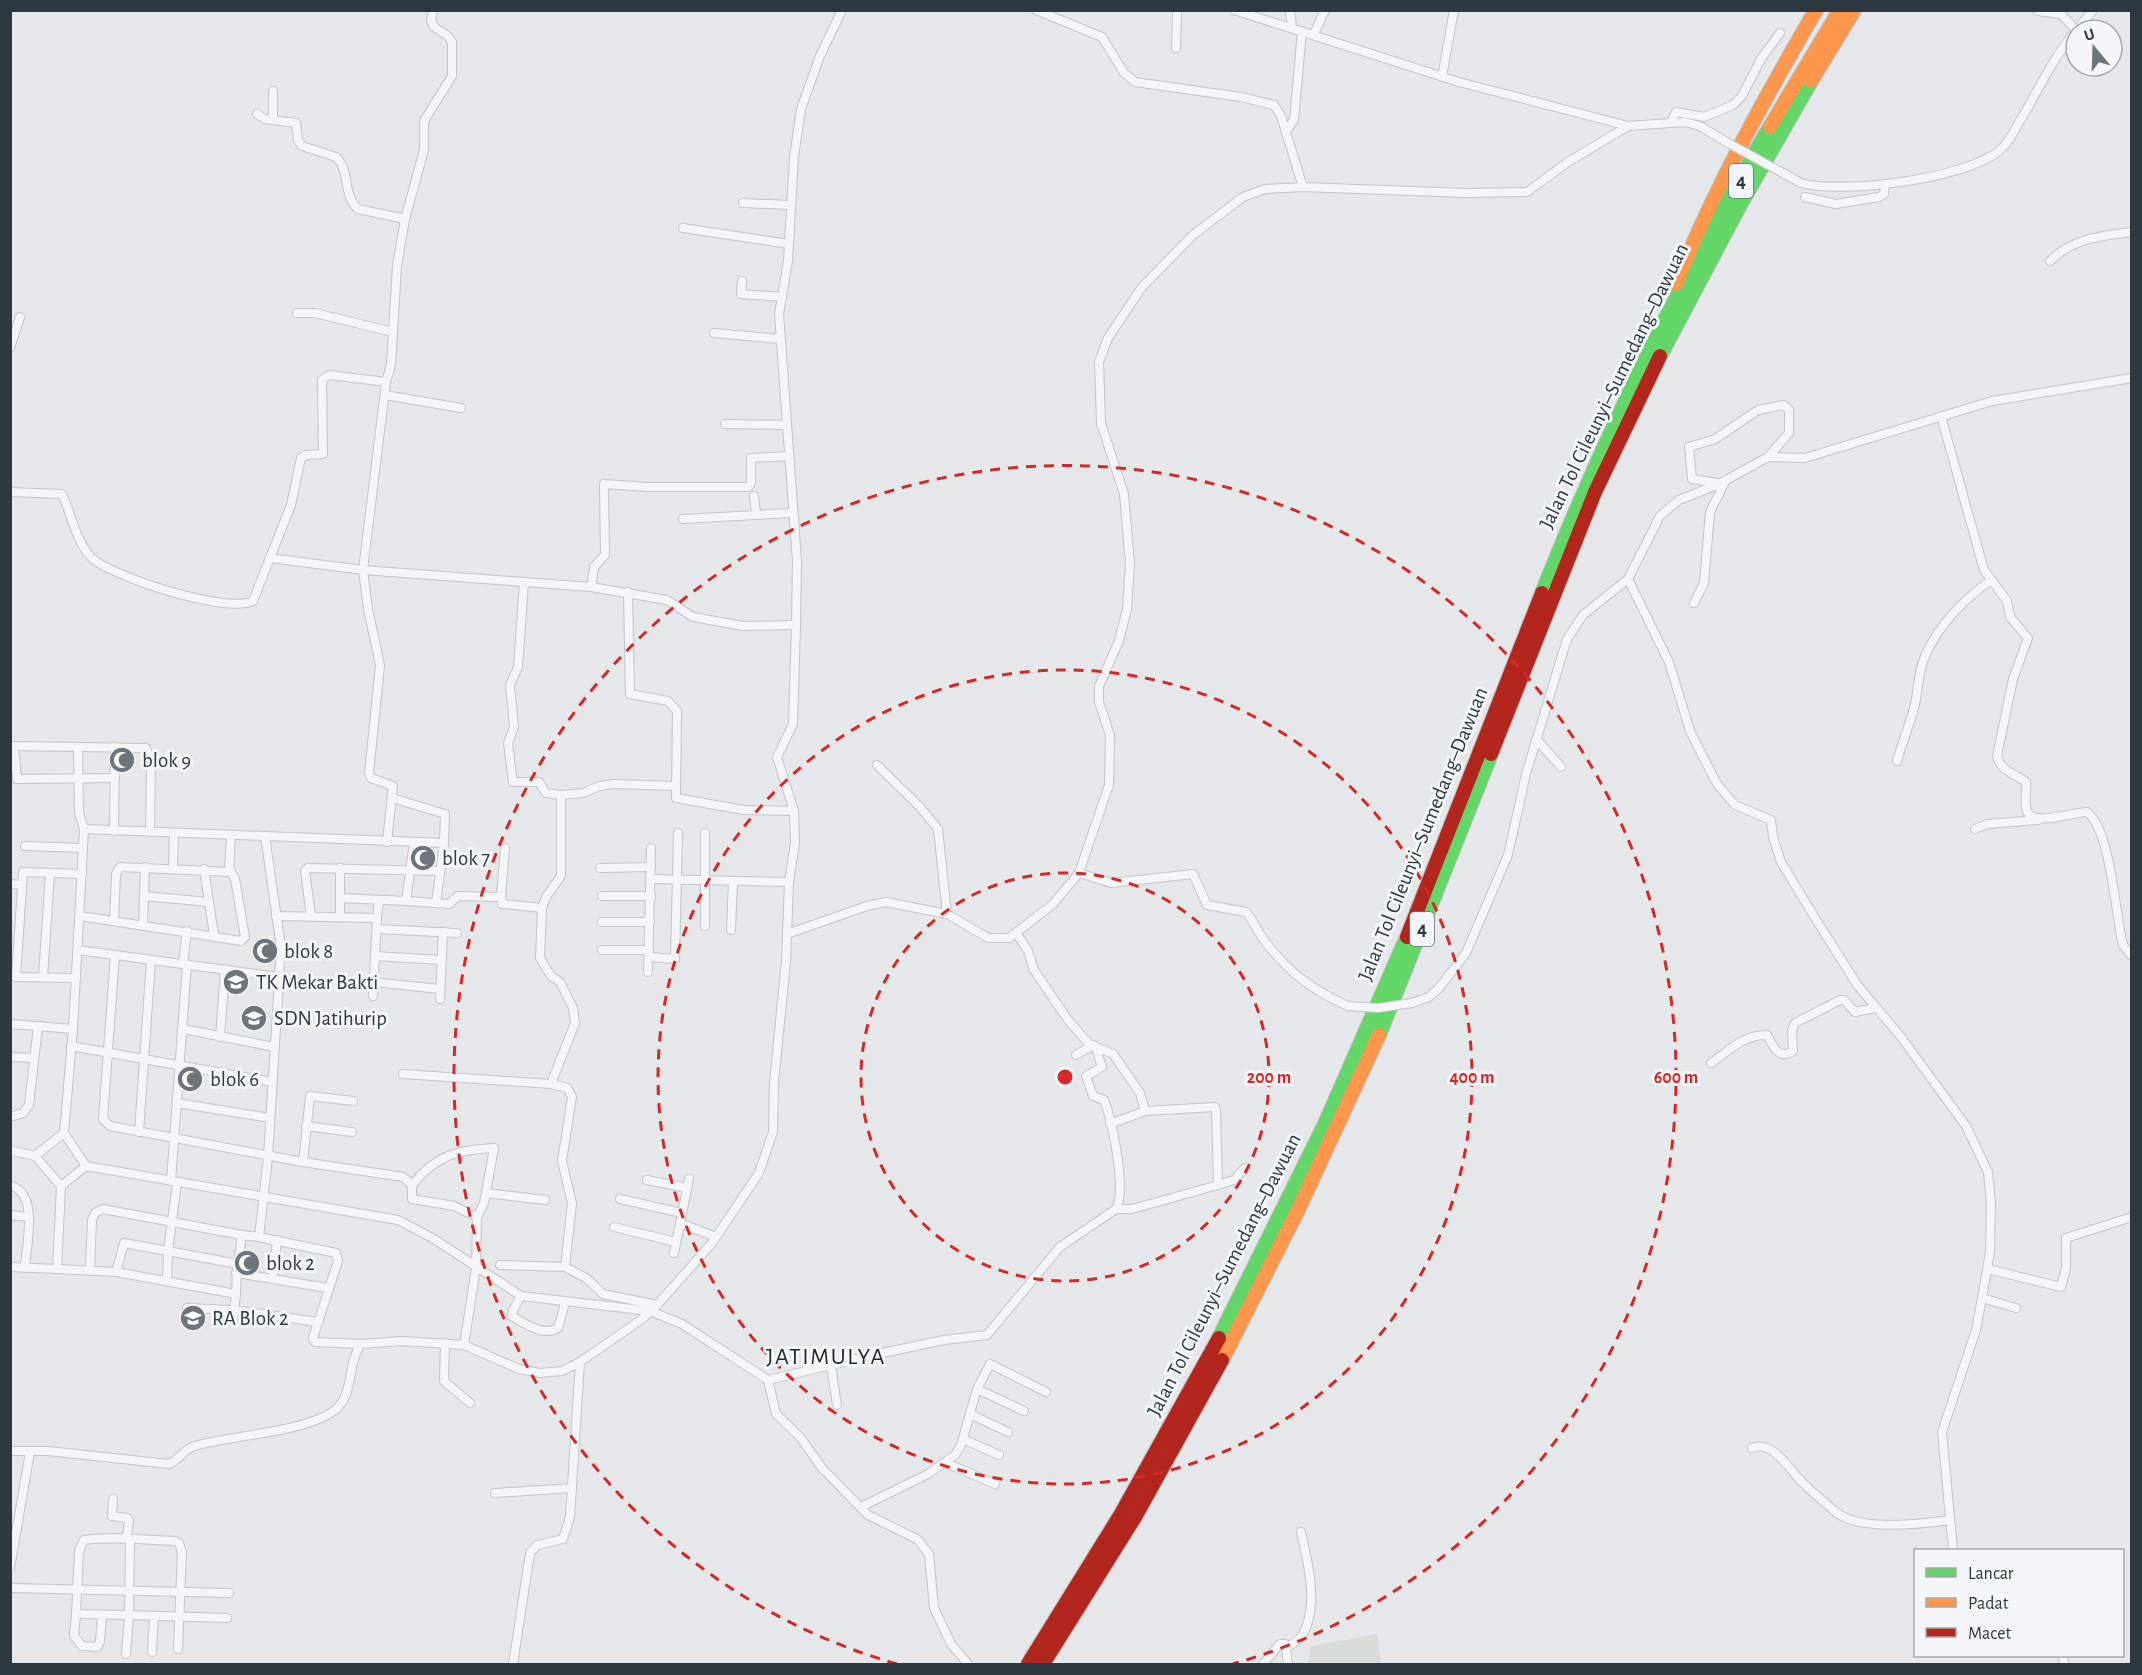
<svg xmlns="http://www.w3.org/2000/svg" width="2142" height="1675" font-family="'Alegreya Sans',sans-serif">
	<rect width="100%" height="100%" fill="#e5e7e9"/>
	<path fill="#d7dcd6" d="M1377 1634 1381 1664H1308L1311 1646Z"/>
	<g fill="none" stroke-linecap="round" stroke-linejoin="round">
		<g stroke="#c3c5c7" stroke-width="10">
			<g id="street">
				<path d="M433 10 431 21 434 27 448 36 452 42V76L424 121V150L405 219 397 266 391 365 386 382 363 570 591 587 667 600 693 617 743 626 796 625 793 724 777 757 794 811 795 843 789 882 786 961 774 1083 773 1132 759 1173 712 1243 657 1305 642 1319 580 1362 562 1371 540 1373 519 1369 464 1345"/>
				<path d="M1036 10 1102 37 1124 73 1135 82 1241 97 1274 105 1281 116 1303 187"/>
				<path d="M1234 10 1459 82 1628 126 1685 122 1700 126 1728 143"/>
				<path d="M1290 10 1292 27"/>
				<path d="M2038 11 2061 14 2076 30"/>
				<path d="M2077 30 2093 10"/>
				<path d="M1314 34 1325 10"/>
				<path d="M1176 48 1177 10"/>
				<path d="M1442 77 1454 10"/>
				<path d="M257 114 265 119 296 123 298 140 302 146 336 157C351 171 342 195 358 209L405 219"/>
				<path d="M273 118V91"/>
				<path d="M1671 122 1676 112 1704 117 1733 105 1742 96 1761 59 1780 33"/>
				<path d="M1286 131 1294 120 1302 31"/>
				<path d="M1801 183C1841 195 1975 178 2003 147 2012 138 2016 126 2023 116 2039 88 2055 55 2076 31"/>
				<path d="M1805 197 1836 204 1879 197 1884 194 1885 185"/>
				<path d="M743 203 790 205"/>
				<path d="M683 228 789 244"/>
				<path d="M2050 261C2073 238 2101 236 2132 232"/>
				<path d="M742 281 741 294 782 297"/>
				<path d="M297 313H315L393 332"/>
				<path d="M714 333 780 339"/>
				<path d="M10 348 20 317"/>
				<path d="M385 395 461 408"/>
				<path d="M1941 416 1984 570 2007 601 2010 617 2028 638 2013 679 1997 756C2000 771 2015 774 2026 782 2027 791 2024 803 2027 811 2032 827 2074 812 2087 812 2111 830 2115 914 2123 945L2132 956"/>
				<path d="M725 424 786 425"/>
				<path d="M1717 483 1692 479 1689 447 1715 439 1758 410 1784 405 1789 410V433L1768 457"/>
				<path d="M10 492 62 494C72 515 75 540 91 557 111 577 227 614 253 601L270 558 363 570 368 609 380 665 369 773 371 778 393 786 387 842"/>
				<path d="M754 496 756 514"/>
				<path d="M683 519 791 513"/>
				<path d="M270 558 291 505 301 458 306 455 323 454 322 380 329 375 386 382"/>
				<path d="M1628 579 1669 662 1690 731 1717 784 1735 805 1771 820 1773 837 1781 862 1815 918 1858 986 1901 1037 1966 1126 1988 1172 1991 1203 1990 1252 1982 1298 1976 1330 1942 1432 1953 1550"/>
				<path d="M524 582 518 667 510 685 514 727 508 743 513 782H539L546 793 561 795V876L546 897 542 908 540 958 551 976 560 982 573 1008 575 1023 551 1084 567 1088 572 1097 562 1161 572 1203 565 1267"/>
				<path d="M591 587 594 567 605 555 604 484 647 487H748L751 483V458L789 456"/>
				<path d="M628 592 630 694 668 701 677 711 676 798 744 810 794 811"/>
				<path d="M1694 603 1704 583 1710 512 1726 480"/>
				<path d="M796 625 797 561 779 314 788 261 794 157 801 109 820 56 842 10"/>
				<path d="M1537 740 1561 767"/>
				<path d="M10 746 146 748 151 763 150 832"/>
				<path d="M14 746 17 779 115 778"/>
				<path d="M78 747 79 813 84 829"/>
				<path d="M1897 761C1902 744 1909 726 1914 708 1919 690 1917 672 1926 654 1939 625 1964 599 1990 581"/>
				<path d="M877 765 919 806 938 829 947 914"/>
				<path d="M561 795 583 793 600 786 614 784 675 786"/>
				<path d="M392 798 445 814 444 843"/>
				<path d="M1975 829 1987 824 2038 820"/>
				<path d="M114 831 115 747"/>
				<path d="M705 833V926"/>
				<path d="M265 836 444 843 436 903"/>
				<path d="M25 846 83 848"/>
				<path d="M173 868 174 833"/>
				<path d="M600 868 651 867"/>
				<path d="M204 869 214 935"/>
				<path d="M229 871 231 835"/>
				<path d="M1079 873 1111 883 1193 874 1207 905 1246 912C1253 920 1257 931 1264 940 1287 971 1313 991 1348 1006"/>
				<path d="M651 879 789 882"/>
				<path d="M10 884 22 885"/>
				<path d="M144 896 209 902"/>
				<path d="M602 896H651"/>
				<path d="M501 897 505 848"/>
				<path d="M340 898 406 901 414 842"/>
				<path d="M406 901 449 904 458 896 501 897 502 904 542 908"/>
				<path d="M340 915V868"/>
				<path d="M80 916 241 941 245 937 235 879 231 872 120 867 116 874 114 921"/>
				<path d="M276 916 377 918 373 996"/>
				<path d="M311 916 305 871 308 868 440 871"/>
				<path d="M377 918 379 900"/>
				<path d="M602 922H650"/>
				<path d="M143 925 145 867"/>
				<path d="M377 929 457 933"/>
				<path d="M731 930 733 881"/>
				<path d="M787 934 867 906 886 902 947 914 988 938H1009L1053 904 1079 873 1109 785 1110 735 1099 702V686L1119 641 1127 609 1130 564 1124 494 1101 423 1099 362 1108 338 1142 287 1193 235 1243 197 1265 189 1303 187 1466 193 1527 192 1568 162 1628 126"/>
				<path d="M1017 934 1028 951 1034 970 1068 1020 1089 1044 1113 1054 1140 1093 1145 1111 1215 1107 1216 1110 1218 1185 1132 1209H1116"/>
				<path d="M78 950 278 977"/>
				<path d="M602 950H649"/>
				<path d="M115 955 103 1119 110 1126 303 1162 310 1096 353 1101"/>
				<path d="M375 956 442 960"/>
				<path d="M649 957 675 959 678 833"/>
				<path d="M183 964 187 931"/>
				<path d="M648 972 651 848"/>
				<path d="M43 977 50 873"/>
				<path d="M76 978 16 977 23 872 82 874"/>
				<path d="M373 982 440 989"/>
				<path d="M440 999 443 932"/>
				<path d="M1412 1003 1429 997 1439 988 1466 953 1508 855 1526 774 1567 639 1583 615 1628 579 1660 516 1679 500 1719 484 1768 457 1805 458 1992 401 2132 378"/>
				<path d="M10 1024 73 1029 64 1133 35 1156 10 1150"/>
				<path d="M73 1029 84 829 265 836 281 947 268 1157 259 1237 336 1253 338 1261 313 1338 315 1342 361 1344"/>
				<path d="M183 1029 274 1047"/>
				<path d="M220 1037 225 969"/>
				<path d="M71 1046 272 1082"/>
				<path d="M1076 1055 1093 1045"/>
				<path d="M10 1057 34 1058"/>
				<path d="M1711 1063C1729 1051 1742 1035 1767 1035 1773 1046 1779 1061 1793 1051L1792 1030 1795 1023 1840 1000H1844L1855 1012 1875 1008"/>
				<path d="M403 1074 551 1084"/>
				<path d="M177 1103 270 1118"/>
				<path d="M10 1117 23 1113 29 1105 38 1026"/>
				<path d="M1110 1124 1145 1111"/>
				<path d="M306 1126 352 1132"/>
				<path d="M139 1132 151 960"/>
				<path d="M86 1166 398 1220 434 1239 521 1296 650 1311 682 1324 768 1380 776 1414 800 1437 822 1468 868 1515 917 1539 929 1554 934 1608 951 1644 968 1664"/>
				<path d="M647 1180 687 1188"/>
				<path d="M171 1181 187 964"/>
				<path d="M10 1185C40 1194 26 1245 25 1268"/>
				<path d="M412 1185C436 1155 457 1150 494 1148L484 1203 477 1217"/>
				<path d="M1218 1185 1234 1180 1245 1168"/>
				<path d="M61 1186 86 1166 64 1133"/>
				<path d="M486 1193 545 1200"/>
				<path d="M620 1199 682 1213"/>
				<path d="M10 1215 28 1217"/>
				<path d="M680 1223 716 1237"/>
				<path d="M614 1227 676 1242"/>
				<path d="M674 1253 689 1179"/>
				<path d="M500 1265 565 1267 586 1278 603 1294 657 1305"/>
				<path d="M10 1267 57 1269 61 1186 35 1156"/>
				<path d="M57 1269 116 1272 236 1294 233 1322"/>
				<path d="M90 1269 92 1220 95 1213 103 1209 242 1235"/>
				<path d="M1987 1269 2061 1287 2066 1268V1238L2132 1217"/>
				<path d="M116 1272 124 1243 238 1264 242 1235 259 1237"/>
				<path d="M236 1273 328 1288"/>
				<path d="M273 1277 277 1240"/>
				<path d="M167 1280 168 1251 177 1183"/>
				<path d="M236 1294 237 1269"/>
				<path d="M521 1296 513 1310 512 1316C525 1324 544 1337 558 1328L565 1303"/>
				<path d="M1982 1298 2016 1308"/>
				<path d="M187 1308 234 1310 317 1322"/>
				<path d="M445 1343 444 1381 470 1403"/>
				<path d="M831 1366 837 1405"/>
				<path d="M768 1380 882 1353 944 1340 987 1335 1060 1247 1116 1209C1127 1191 1112 1120 1104 1100L1093 1096 1086 1076 1102 1067 1095 1046"/>
				<path d="M977 1389 1024 1411"/>
				<path d="M970 1414 1008 1432"/>
				<path d="M963 1439 999 1455"/>
				<path d="M1752 1448C1773 1439 1790 1471 1802 1482 1813 1493 1825 1503 1837 1513 1861 1531 1922 1524 1950 1520"/>
				<path d="M10 1451H48L169 1464C179 1460 184 1449 195 1446 229 1435 318 1432 340 1405 353 1389 348 1362 361 1344L402 1341 464 1345 476 1268 477 1217 454 1206 412 1199V1185L403 1177 303 1162"/>
				<path d="M946 1463 995 1484"/>
				<path d="M495 1493 572 1488"/>
				<path d="M113 1499 112 1516 127 1518 129 1521 127 1535 130 1540 129 1615 76 1614 79 1551 84 1540C114 1536 145 1540 175 1541L179 1543 182 1552 178 1649"/>
				<path d="M861 1507 928 1474 955 1455 961 1445 977 1389 990 1364 1046 1392"/>
				<path d="M10 1568 30 1452"/>
				<path d="M10 1588 229 1593"/>
				<path d="M76 1614 74 1636 82 1646 97 1647 100 1642 102 1615"/>
				<path d="M152 1652 154 1616"/>
				<path d="M126 1654 129 1615 227 1618"/>
				<path d="M2063 1656 2064 1664"/>
				<path d="M513 1664 530 1553 537 1545 563 1539 570 1517 580 1362"/>
				<path d="M1263 1664 1280 1644H1285L1286 1648"/>
				<path d="M1288 1664 1286 1648C1290 1645 1298 1641 1301 1637 1320 1609 1308 1562 1301 1532"/>
			</g>
		</g>
		<g stroke="#b8bbbd" stroke-width="16">
			<g id="fast">
				<path d="M1660 356 1740 205 1811 81"/>
				<path d="M1542 593C1606 433 1682 276 1770 127"/>
				<path d="M1379 1035 1491 754"/>
				<path d="M1219 1338 1325 1124 1407 937"/>
			</g>
		</g>
		<g stroke="#b8bbbd" stroke-width="16">
			<g id="slow">
				<path d="M1811 81 1854 10"/>
				<path d="M1770 127 1840 10"/>
				<path d="M1676 284C1715 188 1764 99 1816 10"/>
				<path d="M1222 1360 1298 1210 1379 1035"/>
			</g>
		</g>
		<g stroke="#b8bbbd" stroke-width="16">
			<g id="jam">
				<path d="M1491 754 1595 492 1660 356"/>
				<path d="M1407 937 1542 593"/>
				<path d="M1028 1664 1121 1514 1219 1338"/>
				<path d="M1043 1664 1135 1517 1222 1360"/>
			</g>
		</g>
		<use href="#street" stroke="#f4f5f6" stroke-width="8"/>
		<use href="#fast" stroke="#63d668" stroke-width="14"/>
		<use href="#slow" stroke="#ff974d" stroke-width="14"/>
		<use href="#jam" stroke="#b3261e" stroke-width="14"/>
		<g stroke="#c3c5c7" stroke-width="10" stroke-linecap="butt">
			<g id="street-bridge">
				<path d="M1728 143 1801 183"/>
				<path d="M1348 1006 1378 1008 1412 1003"/>
			</g>
		</g>
		<use href="#street-bridge" stroke="#f4f5f6" stroke-width="8"/>
	</g>
	<g fill="none" stroke="#d62828" stroke-width="3" stroke-dasharray="10 8">
		<circle cx="1065" cy="1077" r="204"/>
		<circle cx="1065" cy="1077" r="407"/>
		<path d="M897 1664A611 611 0 1 1 1233 1664"/>
	</g>
	<defs>
		<g id="mosque-disc" transform="scale(1.35)"><circle r="9.5" fill="#6d757b" stroke="#f3f6f8"/><path d="M3.5-4.9A6 6 0 1 0 3.5 4.9A5 5 0 1 1 3.5-4.9Z" fill="#fff"/></g>
		<g id="school-disc" transform="scale(1.35)"><circle r="9.5" fill="#6d757b" stroke="#f3f6f8"/><path d="M0-5L7-2L0 1L-7-2ZM-4 1L0 2.5L4 1V4Q0 6-4 4Z" fill="#fff"/></g>
	</defs>
	<g fill-rule="evenodd">
		<use href="#mosque-disc" x="122" y="760"/>
		<use href="#mosque-disc" x="423" y="858"/>
		<use href="#mosque-disc" x="265" y="951"/>
		<use href="#school-disc" x="236" y="982"/>
		<use href="#school-disc" x="254" y="1018"/>
		<use href="#mosque-disc" x="190" y="1079"/>
		<use href="#mosque-disc" x="247" y="1263"/>
		<use href="#school-disc" x="193" y="1318"/>
	</g>
	<g text-anchor="middle" dominant-baseline="central" stroke-width="6" stroke-linejoin="round" paint-order="stroke">
		<g fill="#f3f6f8" stroke="#687177" stroke-width="1.5">
			<rect x="1729" y="164" width="24" height="34" rx="4.5"/>
			<rect x="1410" y="912" width="24" height="34" rx="4.5"/>
		</g>
		<g font-size="20" font-weight="bold" fill="#2d3840">
			<text x="1741" y="181">4</text>
			<text x="1422" y="929">4</text>
		</g>
		<g font-size="21" fill="#2d3840" stroke="#f3f6f8">
			<text transform="translate(1614 386) rotate(-64)">Jalan Tol Cileunyi–Sumedang–Dawuan</text>
			<text transform="translate(1423 834) rotate(-68)">Jalan Tol Cileunyi–Sumedang–Dawuan</text>
			<text transform="translate(1224 1275) rotate(-63)">Jalan Tol Cileunyi–Sumedang–Dawuan</text>
		</g>
		<g font-size="21" fill="#2d3840" stroke="#f3f6f8" text-anchor="start">
			<text x="142" y="760">blok 9</text>
			<text x="442" y="858">blok 7</text>
			<text x="284" y="951">blok 8</text>
			<text x="256" y="982">TK Mekar Bakti</text>
			<text x="274" y="1018">SDN Jatihurip</text>
			<text x="210" y="1079">blok 6</text>
			<text x="266" y="1263">blok 2</text>
			<text x="212" y="1318">RA Blok 2</text>
		</g>
		<g font-size="24" letter-spacing="1.5" fill="#1f2932" stroke="#f3f6f8">
			<text x="826" y="1357">JATIMULYA</text>
		</g>
	</g>
	<circle cx="1065" cy="1077" r="9" fill="#d62828" stroke="#f3f6f8" stroke-width="3"/>
	<g font-size="18" text-anchor="middle" font-weight="bold" fill="#d62828" stroke="#f3f6f8" stroke-width="6" stroke-linejoin="round" paint-order="stroke">
		<text x="1269" y="1083">200 m</text>
		<text x="1472" y="1083">400 m</text>
		<text x="1676" y="1083">600 m</text>
	</g>
	<rect width="2142" height="1675" fill="none" stroke="#2d3840" stroke-width="24"/>
	<rect x="1914" y="1549" width="210" height="108" fill="#f3f6f8" stroke="#a4aaae" stroke-width="1.5"/>
	<rect x="1926" y="1568" width="30" height="9" fill="#63d668" stroke="#a4aaae" stroke-width="1.5"/>
	<text x="1968" y="1579" font-size="18" fill="#2d3840">Lancar</text>
	<rect x="1926" y="1598" width="30" height="9" fill="#ff974d" stroke="#a4aaae" stroke-width="1.5"/>
	<text x="1968" y="1609" font-size="18" fill="#2d3840">Padat</text>
	<rect x="1926" y="1628" width="30" height="9" fill="#b3261e" stroke="#a4aaae" stroke-width="1.5"/>
	<text x="1968" y="1639" font-size="18" fill="#2d3840">Macet</text>
	<g transform="translate(2094 48) rotate(341)"><circle r="28" fill="#f3f6f8" stroke="#a4aaae" stroke-width="1.5"/>
	<path d="M0-4.5L10 22L0 15L-10 22Z" fill="#6d757b"/>
	<text y="-9" font-size="16" font-weight="bold" text-anchor="middle" fill="#2d3840">U</text>
	</g>
</svg>
